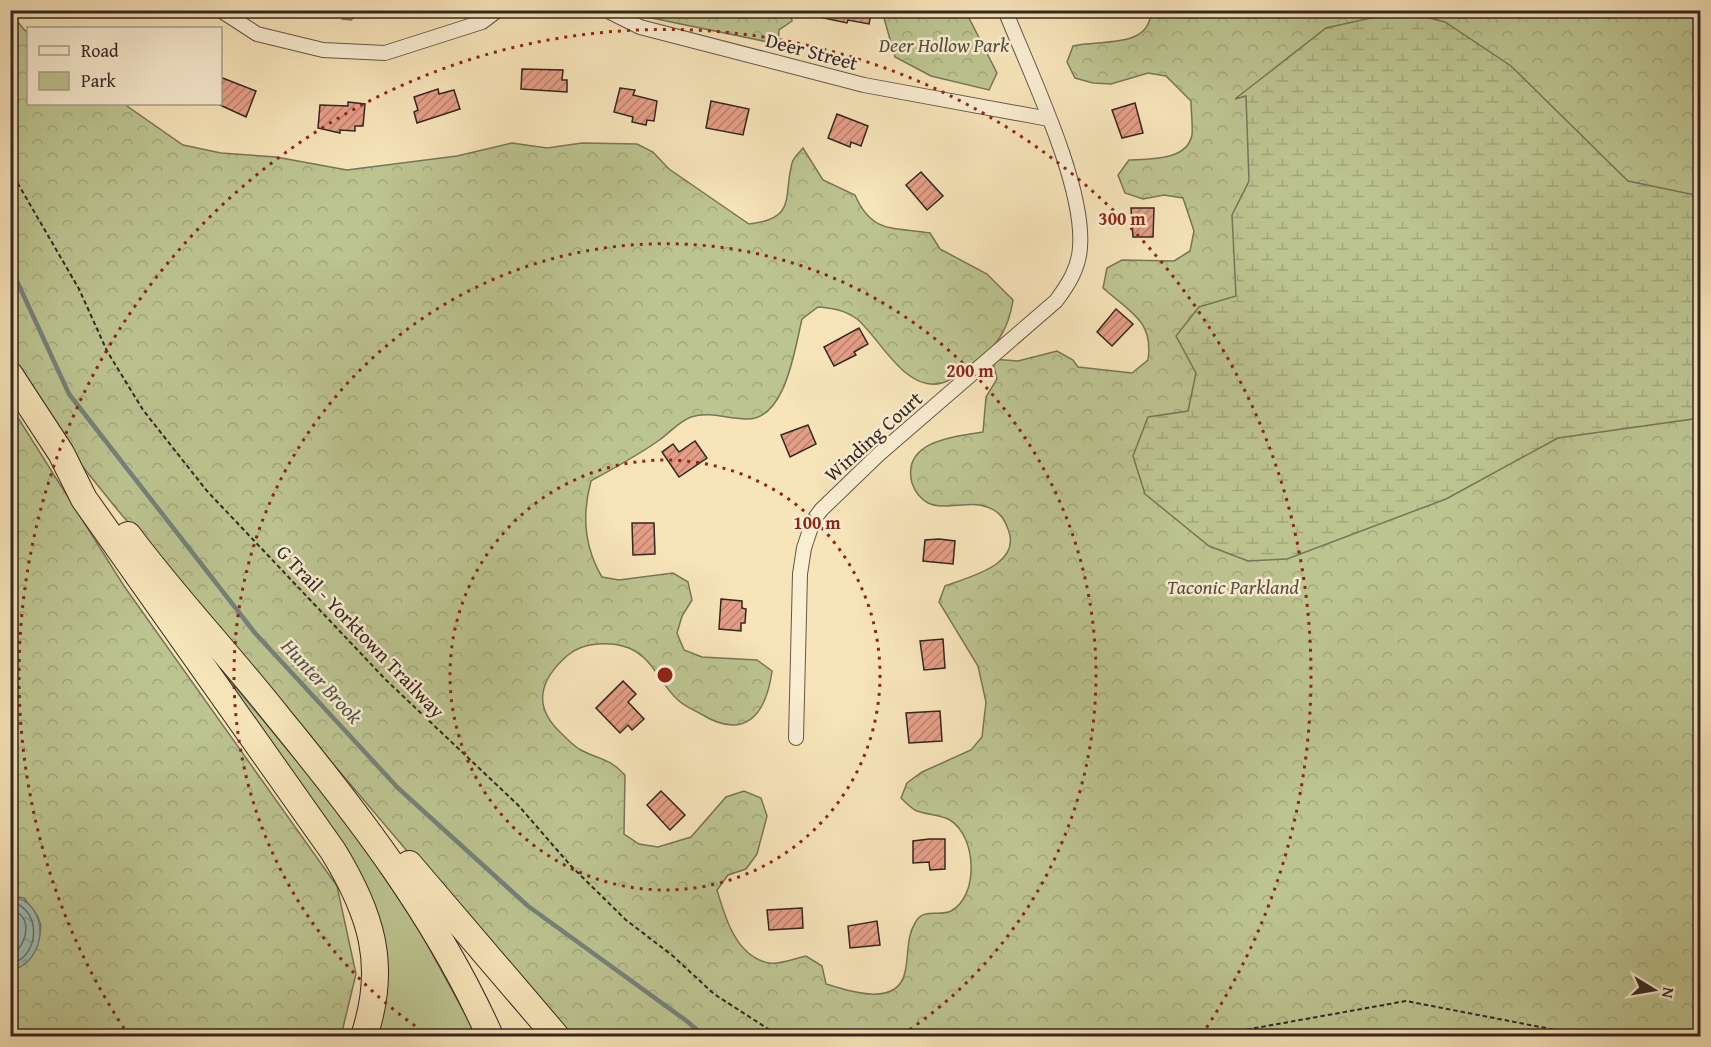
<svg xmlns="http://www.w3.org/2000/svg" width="1711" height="1047" font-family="'Gentium Book Plus',serif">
	<defs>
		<pattern id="forest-crowns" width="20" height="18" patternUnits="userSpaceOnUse" patternTransform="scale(1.5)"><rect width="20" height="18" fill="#bcc490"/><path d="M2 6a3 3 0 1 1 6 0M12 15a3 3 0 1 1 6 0" fill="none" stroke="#a2a87c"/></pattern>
		<pattern id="wetland-marsh" width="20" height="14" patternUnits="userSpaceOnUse" patternTransform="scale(1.5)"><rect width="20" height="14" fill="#bcc490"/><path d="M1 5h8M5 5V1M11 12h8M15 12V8" fill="none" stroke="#a2a87c"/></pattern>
		<pattern id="water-ripples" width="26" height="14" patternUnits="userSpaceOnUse" patternTransform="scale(1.5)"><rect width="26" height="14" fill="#9ebeb5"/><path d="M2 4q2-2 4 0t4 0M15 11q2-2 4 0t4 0" fill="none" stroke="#829a93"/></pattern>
		<pattern id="building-hatch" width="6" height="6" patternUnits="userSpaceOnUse" patternTransform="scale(1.5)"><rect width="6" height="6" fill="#e59e86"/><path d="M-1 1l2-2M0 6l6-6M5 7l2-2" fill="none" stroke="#ba816d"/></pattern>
	</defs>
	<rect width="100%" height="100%" fill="#f7e4b9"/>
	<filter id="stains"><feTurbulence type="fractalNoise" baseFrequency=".00333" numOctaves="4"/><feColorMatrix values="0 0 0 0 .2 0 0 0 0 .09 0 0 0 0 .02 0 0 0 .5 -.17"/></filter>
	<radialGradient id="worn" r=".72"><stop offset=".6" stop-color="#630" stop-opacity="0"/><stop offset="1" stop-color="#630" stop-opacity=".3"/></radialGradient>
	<path fill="#bcc490" stroke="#787558" stroke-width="1.5" d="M212 659 343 816 416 924 477 1036H372L368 901Z"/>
	<g fill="url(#forest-crowns)" stroke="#787558" stroke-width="1.5">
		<path d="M339 11V10L361 11 351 20 342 19Z"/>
		<path d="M633 11H790L792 21 779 30 778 44 647 17Z"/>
		<path d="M882 11H953L969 18 997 73 989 90 931 76 895 57Z"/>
		<path d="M1151 11H1700V1036H564L116 508 75 457 11 359V14L28 34V104H124L183 145 221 153 276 157 347 170 457 156 512 143 547 148 582 143 637 144 653 152 669 169 749 224C797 219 783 197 792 163 793 158 799 153 803 148L823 180 855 195C872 234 893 227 930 233L940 249 987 274 1013 300C1009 328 997 348 973 363 964 369 952 381 942 383 905 393 880 338 857 319 845 310 832 308 818 307L802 319C795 347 786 421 746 419 727 419 710 411 691 417 678 422 670 433 658 441 637 456 614 468 591 481 582 514 584 547 602 577L619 580 673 573 688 582 692 600 682 616 677 633 684 650 702 657 757 660 772 671C766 715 745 741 701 714 694 710 684 706 678 700 659 683 654 659 629 648 611 641 583 642 568 655 539 680 532 707 562 734 567 739 573 745 579 749 599 760 608 757 625 775L624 834 639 844 658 847 691 837 726 797 744 791 761 798 767 816 757 854 746 869 728 875 717 890C725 917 736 957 769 963 780 965 796 958 806 956L822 966 826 984C848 991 898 1008 905 972 909 956 906 938 915 923 923 907 939 917 951 911 979 896 977 837 950 820 940 814 925 815 915 810 910 807 905 802 901 798L907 783 922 772 971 750 982 737 986 702 978 666 939 602 945 586C968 577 1023 565 1008 529 1004 518 999 511 987 507 970 500 945 511 928 503 919 498 915 492 912 483 901 441 955 436 983 432L986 397 997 379 992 359 1018 361 1057 351 1073 360 1078 367 1132 373 1148 360C1154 321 1130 312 1103 288L1107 268 1122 260 1174 261 1190 251 1194 231 1183 198 1164 195 1143 199 1125 193 1118 175 1129 160C1149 159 1187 161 1192 135 1193 125 1191 112 1191 101L1166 76 1148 73 1111 84 1093 83 1075 78 1067 62 1073 46C1099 39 1150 50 1151 11Z"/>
		<path d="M10 405 124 586 337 886 356 974 341 1036H11V970C29 966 47 936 38 917 35 911 28 904 24 898L11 896Z"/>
	</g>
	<path fill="url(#wetland-marsh)" stroke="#787558" stroke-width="1.5" d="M1402 11 1445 22 1511 66 1628 181 1700 196V418L1558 438 1446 499 1287 559 1248 561 1209 546 1145 494 1133 456 1148 417 1188 411 1196 373 1176 336 1199 307 1236 296 1232 215 1249 181 1246 96 1235 99 1326 28Z"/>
	<path fill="url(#water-ripples)" stroke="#74817a" stroke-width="1.5" d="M11 896C52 903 47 963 11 970Z"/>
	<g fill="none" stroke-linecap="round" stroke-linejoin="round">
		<g stroke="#69726b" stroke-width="1.5">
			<path d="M10 902C42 907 41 957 10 964"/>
			<path d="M10 910C35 914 27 947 10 956"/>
		</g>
		<path stroke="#74817a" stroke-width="4.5" d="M10 266 69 394 255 633 398 788 528 906 688 1022 704 1036"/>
	</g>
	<g fill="url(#building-hatch)" stroke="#342621" stroke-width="1.5">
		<path d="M814 10H872L869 24 848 20 847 23 814 16Z"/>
		<path d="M522 69 563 70 562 80H567V92L521 89Z"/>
		<path d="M220 77 256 91 246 117 220 105Z"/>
		<path d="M620 88 635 90 633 95 657 101 654 121 647 120 646 125 632 122 633 117 614 112Z"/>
		<path d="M438 89 439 94 454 90 460 109 417 123 414 112 418 110 414 97Z"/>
		<path d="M711 101 749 109 743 135 706 128Z"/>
		<path d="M348 102 365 104 363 126H355V131L340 130V133L318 128 320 105 348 106Z"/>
		<path d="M1135 103 1143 133 1122 138 1112 110Z"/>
		<path d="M837 114 868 126 861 146 851 142 850 147 828 138Z"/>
		<path d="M921 172 943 196 927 210 906 185Z"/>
		<path d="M1131 208H1154L1153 237H1133Z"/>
		<path d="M1116 309 1133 324 1112 346 1097 332Z"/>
		<path d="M859 328 868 344 854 352 856 355 834 366 824 347Z"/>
		<path d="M808 425 816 444 790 457 781 435Z"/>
		<path d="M695 441 707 458 679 477 662 452 673 444 679 452Z"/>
		<path d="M632 523H654L655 554 633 555Z"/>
		<path d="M939 539 955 541 953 564 923 561 925 540Z"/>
		<path d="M721 599 742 601V608L746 609 745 623H741V631L719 629Z"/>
		<path d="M943 639 945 668 924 670 920 641Z"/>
		<path d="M623 681 636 694 628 702 644 719 632 730 628 725 620 733 596 708Z"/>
		<path d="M940 711 942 741 909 743 906 713Z"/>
		<path d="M661 791 685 815 670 830 647 805Z"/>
		<path d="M929 839H945V869L930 870 929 862 913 863V841Z"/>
		<path d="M802 908 803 928 769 930 767 910Z"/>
		<path d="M877 921 880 945 850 948 848 926Z"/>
	</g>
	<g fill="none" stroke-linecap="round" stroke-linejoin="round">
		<g stroke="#655647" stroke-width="16">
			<g id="street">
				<path d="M220 10 257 34 323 50 385 53 482 22 498 10"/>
				<path d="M606 10 640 27 864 85 1049 119"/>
				<path d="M796 738 800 574 804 548 813 521 821 510 878 455 1056 301C1068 285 1079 268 1080 247 1085 185 1029 71 1005 10"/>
			</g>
		</g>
		<g stroke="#342621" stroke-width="28">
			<g id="highway">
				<path d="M10 375 61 453 84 499 333 851C371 913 388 965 364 1036"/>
				<path d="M128 535C175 598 230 656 279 718 360 817 438 919 490 1036"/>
				<path d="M409 864 556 1036"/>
			</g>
		</g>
		<g stroke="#342621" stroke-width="2" stroke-dasharray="4.5 3" stroke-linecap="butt">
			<path d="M10 170 79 289 107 351 143 410 207 491 386 680 518 805 571 866 626 920 673 956 714 994 779 1036"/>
			<path d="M1127 1036H1178"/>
			<path d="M1187 1036 1233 1032 1406 1001 1587 1036"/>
		</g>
		<use href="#street" stroke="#faedd2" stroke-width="14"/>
		<use href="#highway" stroke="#f7e4b9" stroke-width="26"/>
	</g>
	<g fill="none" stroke="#8f2418" stroke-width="3" stroke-dasharray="3 6">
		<circle cx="665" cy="675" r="215"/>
		<path d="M430 1036A431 431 0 1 1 900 1036"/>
		<path d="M129 1036A646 646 0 1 1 1201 1036"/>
	</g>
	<g text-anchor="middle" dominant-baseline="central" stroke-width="5" stroke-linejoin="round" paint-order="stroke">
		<g font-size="20" font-style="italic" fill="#564e3d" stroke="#faedd2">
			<text x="944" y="44">Deer Hollow Park</text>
			<text x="1233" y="586">Taconic Parkland</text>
		</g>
		<g font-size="20" fill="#342621" stroke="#faedd2">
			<text transform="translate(812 51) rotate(15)">Deer Street</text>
			<text transform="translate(873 436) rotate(-42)">Winding Court</text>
			<text transform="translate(361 631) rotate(46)">G Trail - Yorktown Trailway</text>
		</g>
		<g font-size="21" font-style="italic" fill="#54544d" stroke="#faedd2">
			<text transform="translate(322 681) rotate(47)">Hunter Brook</text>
		</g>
	</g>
	<circle cx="665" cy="675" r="9" fill="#8f2418" stroke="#faedd2" stroke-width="3"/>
	<g font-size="18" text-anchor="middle" font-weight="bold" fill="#8f2418" stroke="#faedd2" stroke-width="5" stroke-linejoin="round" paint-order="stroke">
		<text x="1122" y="225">300 m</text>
		<text x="970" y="377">200 m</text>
		<text x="817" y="529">100 m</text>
	</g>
	<rect width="1711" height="1047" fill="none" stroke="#f7e4b9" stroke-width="36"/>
	<rect x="12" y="12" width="1687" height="1023" fill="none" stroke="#342621" stroke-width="3"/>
	<rect x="18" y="18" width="1675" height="1011" fill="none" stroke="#342621" stroke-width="1.5"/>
	<rect x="27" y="27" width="195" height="78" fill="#faedd2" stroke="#ab9d8b" stroke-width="1.5"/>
	<rect x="39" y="46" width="30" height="9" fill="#faedd2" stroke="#ab9d8b" stroke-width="1.5"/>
	<text x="81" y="57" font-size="18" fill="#342621">Road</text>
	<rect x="39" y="72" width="30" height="18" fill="#bcc490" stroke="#ab9d8b" stroke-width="1.5"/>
	<text x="81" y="87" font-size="18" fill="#342621">Park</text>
	<g transform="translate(1654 990) rotate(101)" stroke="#faedd2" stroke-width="4.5" paint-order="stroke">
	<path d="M0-4.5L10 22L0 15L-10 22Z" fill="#342621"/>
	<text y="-9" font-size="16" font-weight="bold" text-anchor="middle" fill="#342621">N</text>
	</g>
	<rect width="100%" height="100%" filter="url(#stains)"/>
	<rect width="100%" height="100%" fill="url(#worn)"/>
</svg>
